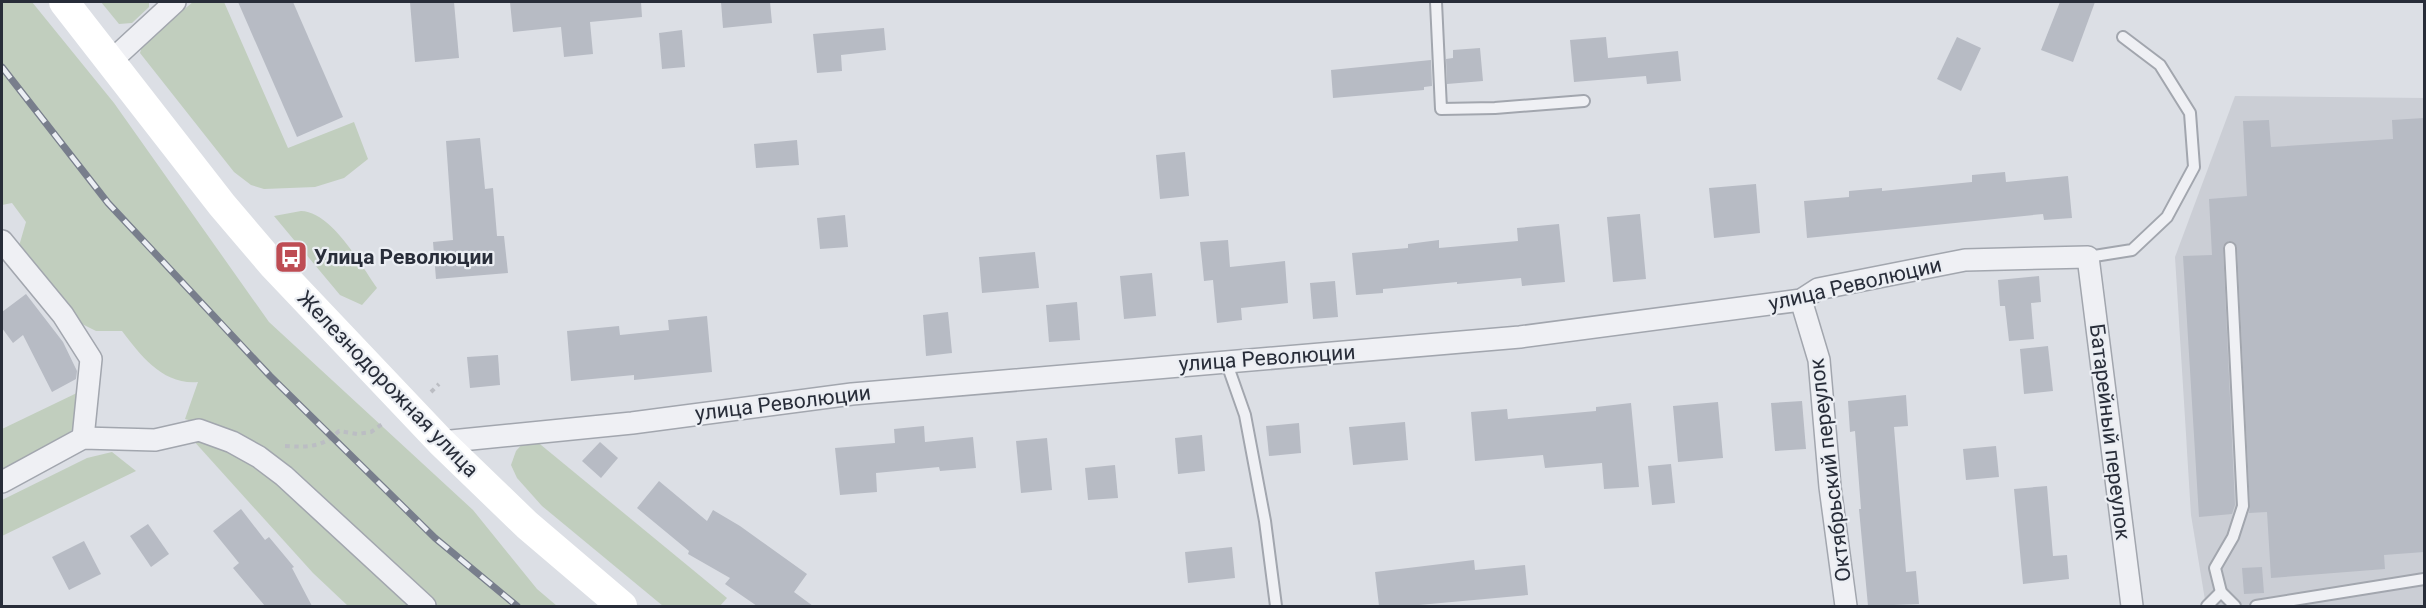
<svg xmlns="http://www.w3.org/2000/svg" width="2426" height="608" font-family="Roboto,sans-serif">
	<rect width="100%" height="100%" fill="#dcdfe5"/>
	<path fill="#cbced5" d="M2235 96 2424 98V606H2206L2191 515 2175 257Z"/>
	<g fill="#c1cebe">
		<path d="M2 2H32L114 103 269 322 473 510 537 589 557 606H437L396 570 218 429 185 419 198 382C163 385 141 356 122 331H96L82 324 66 300 45 280 19 246 26 222 12 203 2 205Z"/>
		<path d="M101 2H149V7L132 23 119 24Z"/>
		<path d="M193 2H224L288 148 354 122 368 159 344 178 315 187 264 189 251 185 234 172 140 53 143 43Z"/>
		<path d="M301 211C332 212 360 264 377 288L362 305 340 295 274 216Z"/>
		<path d="M81 391 75 427 58 443 2 471V429Z"/>
		<path d="M192 439H208L264 468 413 606H348L313 573Z"/>
		<path d="M535 440 727 598 720 606H663L542 506 517 478 511 465 516 451 524 442Z"/>
		<path d="M112 452 136 471 2 536V500L87 458Z"/>
	</g>
	<g fill="#b7bbc4">
		<path d="M238 2H293L343 117 297 137Z"/>
		<path d="M410 2H454L459 58 415 62Z"/>
		<path d="M510 2H641L642 17 590 22 593 54 564 57 561 27 513 32Z"/>
		<path d="M721 2H770L772 23 723 28Z"/>
		<path d="M2060 2H2095L2073 62 2041 50Z"/>
		<path d="M884 28 886 50 841 55 842 71 817 73 813 34Z"/>
		<path d="M682 30 685 67 662 69 659 33Z"/>
		<path d="M1606 37 1608 58 1678 51 1681 81 1647 84 1646 76 1574 82 1570 40Z"/>
		<path d="M1957 37 1981 48 1961 91 1937 79Z"/>
		<path d="M1480 48 1483 81 1447 84 1446 59 1453 58V50Z"/>
		<path d="M1431 60 1432 86 1424 87V90L1333 98 1331 70Z"/>
		<path d="M2424 118V552L2384 555 2385 569 2271 578 2267 512 2249 513 2250 506 2237 247 2234 242 2229 241 2224 244 2223 248 2235 505 2232 514 2199 517 2183 256 2212 255 2209 199 2247 196 2243 121 2269 120 2271 147 2393 139 2392 120Z"/>
		<path d="M480 138 485 189 493 188 497 236H504L508 273 436 279 433 242 453 240 446 141Z"/>
		<path d="M797 140 799 165 756 168 754 144Z"/>
		<path d="M1185 152 1189 196 1160 199 1156 155Z"/>
		<path d="M2005 172 2006 182 2068 176 2072 218 2044 220 2043 214 1807 238 1804 201 1849 197V191L1882 188V191L1972 182V175Z"/>
		<path d="M1756 184 1760 233 1714 238 1709 188Z"/>
		<path d="M1640 214 1646 279 1613 282 1607 217Z"/>
		<path d="M845 215 848 247 820 249 817 218Z"/>
		<path d="M1559 224 1565 282 1522 286 1521 278 1457 284V282L1383 289V293L1356 295 1352 253 1408 248V244L1439 240V248L1518 241 1517 228Z"/>
		<path d="M1228 240 1230 267 1285 261 1288 303 1241 308 1242 320 1217 323 1213 280 1204 281 1200 242Z"/>
		<path d="M1035 252 1039 288 982 293 979 257Z"/>
		<path d="M1152 273 1156 316 1124 319 1120 276Z"/>
		<path d="M2039 276 2041 302 2031 303 2034 339 2009 341 2005 306H2000L1998 280Z"/>
		<path d="M1335 281 1338 317 1313 319 1310 283Z"/>
		<path d="M26 294 63 342 77 371 76 379 52 392 23 335 13 343 2 328V312Z"/>
		<path d="M1077 302 1080 340 1049 342 1046 305Z"/>
		<path d="M948 312 952 353 926 356 923 315Z"/>
		<path d="M707 316 712 372 634 380V375L571 381 567 331 619 326 620 335 669 330 668 320Z"/>
		<path d="M2048 346 2053 391 2024 394 2020 349Z"/>
		<path d="M498 355 500 385 470 388 467 357Z"/>
		<path d="M1906 395 1908 426 1894 427 1906 572 1916 571 1919 604 1868 606 1859 509H1861L1855 431 1850 432 1848 401Z"/>
		<path d="M1802 401 1806 449 1775 451 1771 403Z"/>
		<path d="M1718 402 1723 458 1678 462 1673 406Z"/>
		<path d="M1631 403 1639 487 1604 489 1602 463 1545 468 1543 455 1475 461 1471 412 1507 409 1508 419 1596 411V407Z"/>
		<path d="M1405 422 1408 460 1353 465 1349 427Z"/>
		<path d="M1299 423 1301 453 1269 456 1266 426Z"/>
		<path d="M924 426 925 442 973 437 976 468 940 471 939 467 876 473 877 492 840 495 835 448 895 443 894 429Z"/>
		<path d="M1202 435 1205 471 1178 474 1175 438Z"/>
		<path d="M1047 438 1052 490 1021 493 1016 441Z"/>
		<path d="M600 442 618 458 601 478 582 461Z"/>
		<path d="M1996 446 1999 477 1966 480 1963 449Z"/>
		<path d="M1671 464 1675 503 1652 505 1648 466Z"/>
		<path d="M1115 465 1118 498 1088 500 1085 468Z"/>
		<path d="M659 481 707 521 713 510 740 526 807 574 794 592 813 606H757L725 584 730 578 688 554 689 551 637 508Z"/>
		<path d="M2047 486 2053 556 2067 555 2069 579 2023 584 2014 489Z"/>
		<path d="M241 509 265 540 269 537 294 567 292 568 312 606H265L233 568 239 563 213 531Z"/>
		<path d="M148 524 169 554 151 567 130 536Z"/>
		<path d="M84 541 101 574 69 590 52 557Z"/>
		<path d="M1232 547 1235 578 1188 583 1185 552Z"/>
		<path d="M1474 560 1475 570 1525 565 1528 595 1408 606H1379L1375 572Z"/>
		<path d="M2262 567 2264 593 2244 594 2242 568Z"/>
	</g>
	<g fill="none" stroke-linecap="round" stroke-linejoin="round">
		<g stroke="#a2a6ae" stroke-width="14">
			<g id="service">
				<path d="M1436 2 1441 109 1495 108 1584 101"/>
				<path d="M2230 248 2243 506 2233 537 2215 568 2221 592 2235 606"/>
				<path d="M2088 257 2132 250 2167 217 2194 167 2190 113 2160 65 2123 37"/>
				<path d="M1226 361 1245 415 1265 521 1276 606"/>
				<path d="M2207 606 2221 592"/>
				<path d="M2256 606 2424 579"/>
			</g>
		</g>
		<g stroke="#a2a6ae" stroke-width="24">
			<g id="minor">
				<path d="M111 61 175 2"/>
				<path d="M2 241 63 315 91 359 83 438"/>
				<path d="M1801 300 1819 360 1830 487 1846 606"/>
				<path d="M441 442 632 423 852 394 1520 337 1801 300 1818 289 1965 260 2088 257 2132 606"/>
				<path d="M2 482 83 438 155 440 199 430 232 442 259 457 284 476 425 606"/>
			</g>
		</g>
		<g stroke="#bbbdc3" stroke-width="4" stroke-dasharray="4.5 4.5" stroke-linecap="butt">
			<path d="M431 392 439 384"/>
			<path d="M285 446C308 447 322 448 339 431L357 434 371 432 385 422"/>
		</g>
		<use href="#service" stroke="#eff0f4" stroke-width="10"/>
		<use href="#minor" stroke="#eff0f4" stroke-width="21"/>
		<path stroke="#fff" stroke-width="30" d="M64 2 222 205 274 266 441 442 527 525 622 606"/>
		<g stroke="#787e8c" stroke-width="7">
			<path id="rail" d="M2 67 108 203 270 376 435 538 517 606"/>
		</g>
		<use href="#rail" stroke="#ebeef3" stroke-width="4.5" stroke-dasharray="14" stroke-linecap="butt"/>
	</g>
	<defs>
		<g id="bus-square" transform="scale(1.725)"><rect x="-9" y="-9" width="18" height="18" rx="4" fill="#be4d54" stroke="#ebeef3"/><path d="M-5-6H5V4H4V6H2V4H-2V6H-4V4H-5ZM-3.5-4V0h7V-4ZM-3.5 1.2v1.5H-2V1.2ZM2 1.2v1.5H3.5V1.2Z" fill="#fff"/></g>
	</defs>
	<g fill-rule="evenodd">
		<use href="#bus-square" x="291" y="257"/>
	</g>
	<g text-anchor="middle" dominant-baseline="central" stroke-width="4.5" stroke-linejoin="round" paint-order="stroke">
		<g font-size="21" font-weight="bold" fill="#282d39" stroke="#ebeef3" text-anchor="start">
			<text x="314" y="257">Улица Революции</text>
		</g>
		<g font-size="21" fill="#282d39" stroke="#ebeef3">
			<text transform="translate(1855 284) rotate(-13)">улица Революции</text>
			<text transform="translate(1267 358) rotate(-4)">улица Революции</text>
			<text transform="translate(388 384) rotate(46)">Железнодорожная улица</text>
			<text transform="translate(783 403) rotate(-7)">улица Революции</text>
			<text transform="translate(2110 432) rotate(83)">Батарейный переулок</text>
			<text transform="translate(1830 470) rotate(-97)">Октябрьский переулок</text>
		</g>
	</g>
	<rect width="2426" height="608" fill="none" stroke="#282d39" stroke-width="6"/>
</svg>
